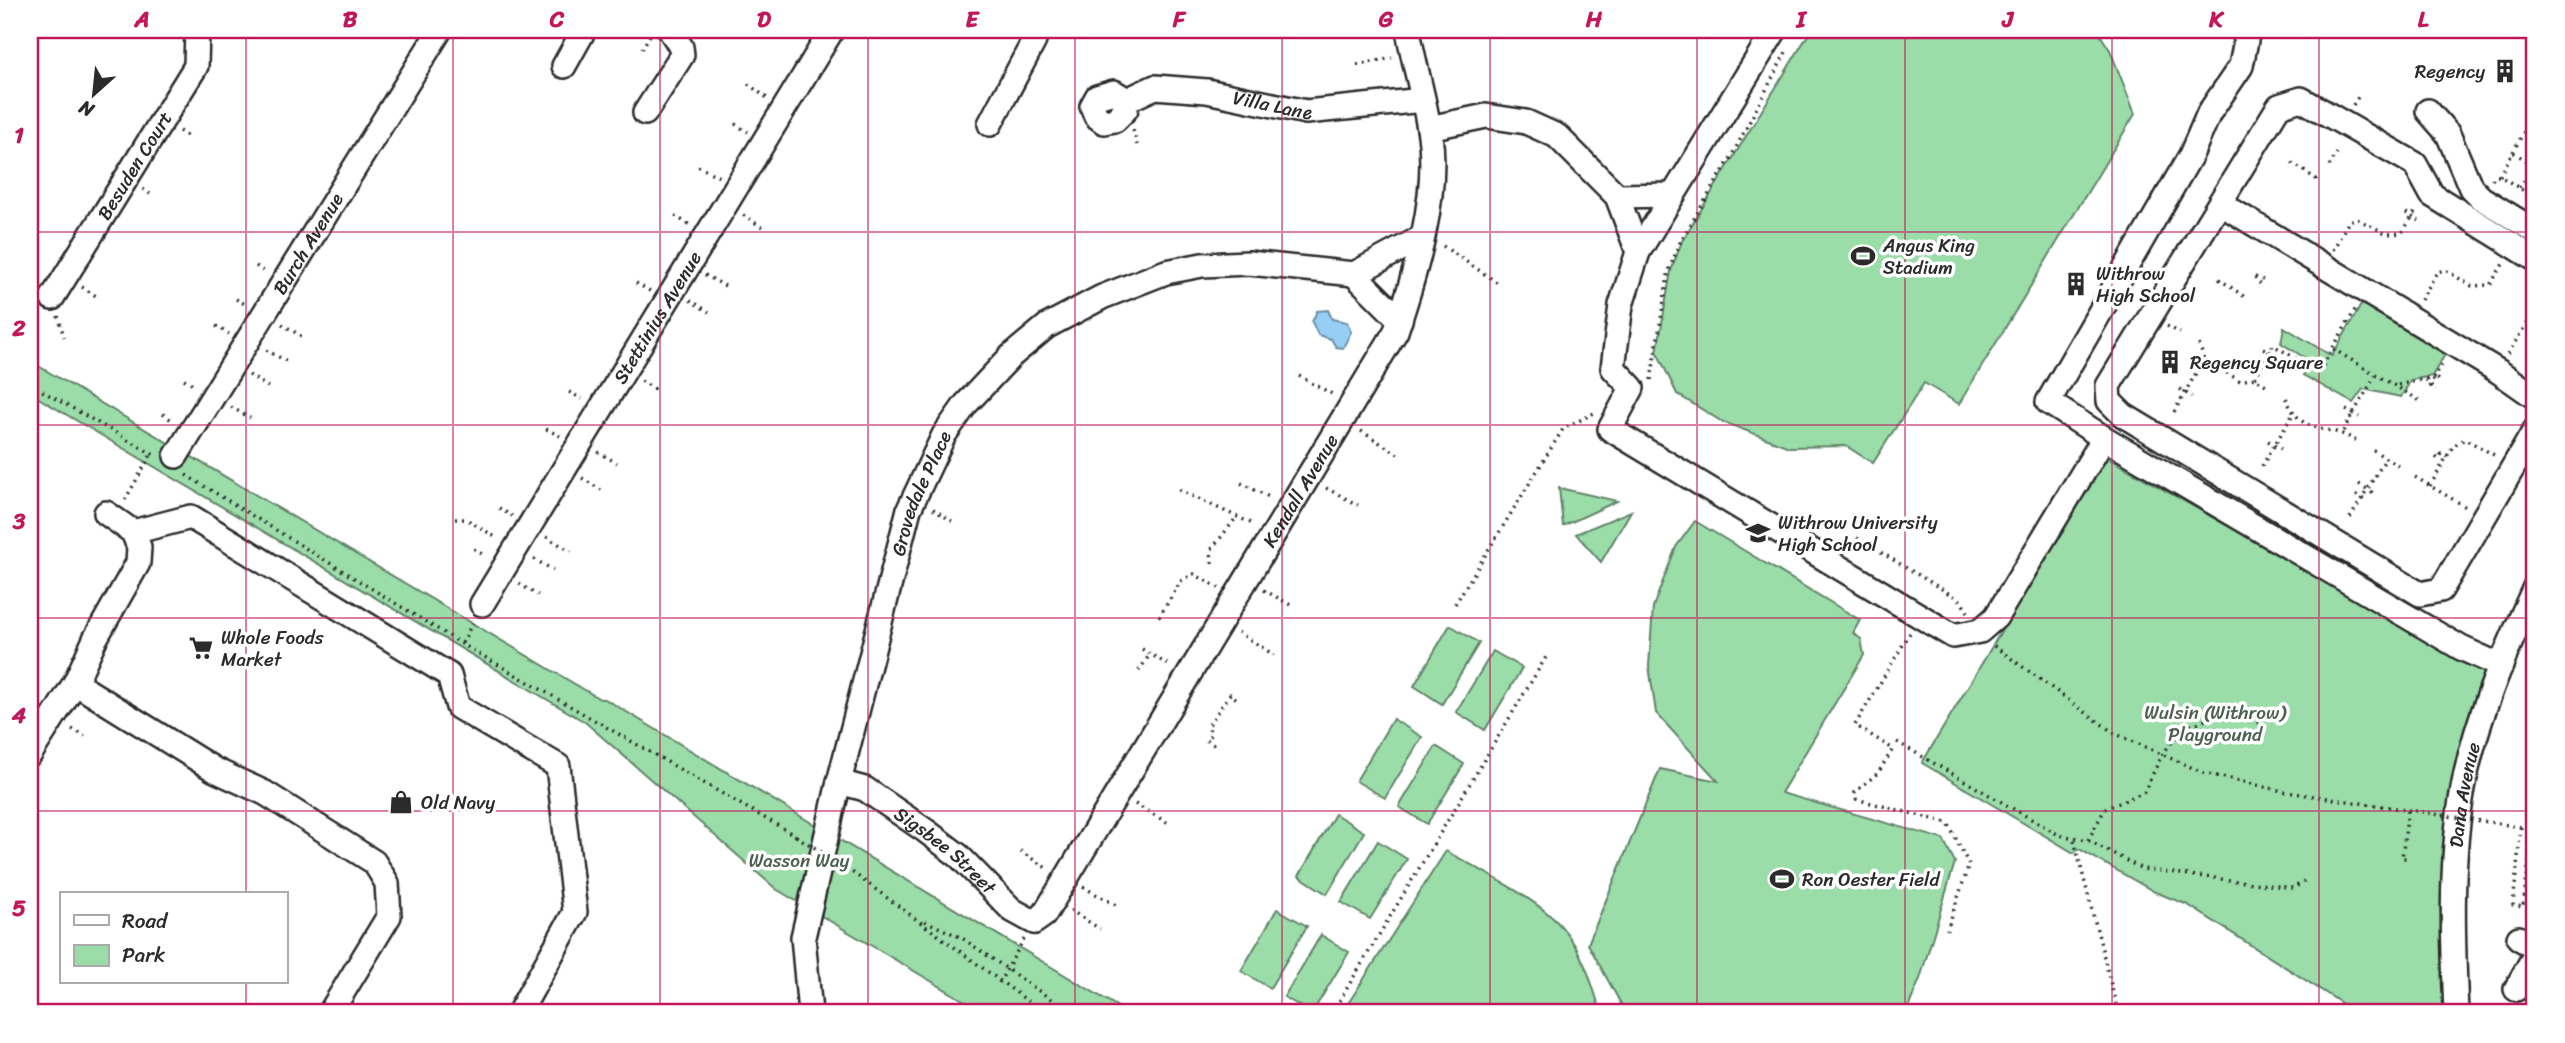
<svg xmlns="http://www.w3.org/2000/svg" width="2565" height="1043" font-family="Sriracha,sans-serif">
	<rect width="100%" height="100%" fill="#fff"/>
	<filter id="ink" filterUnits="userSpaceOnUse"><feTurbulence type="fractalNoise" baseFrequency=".0143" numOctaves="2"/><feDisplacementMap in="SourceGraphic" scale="14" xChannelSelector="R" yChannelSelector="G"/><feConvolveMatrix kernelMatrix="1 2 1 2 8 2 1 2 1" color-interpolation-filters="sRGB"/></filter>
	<g filter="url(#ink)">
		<g fill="#9adda9" stroke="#62846a" stroke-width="2">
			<path d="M1811 30H2097L2110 50 2135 114 1959 404 1924 383 1873 463 1846 446 1789 447 1721 421 1677 394 1657 352 1671 271 1682 241Z"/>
			<path d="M2365 298 2449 348 2432 376 2411 380 2401 397 2363 389 2353 403 2303 375 2310 361 2281 343 2284 327 2332 356Z"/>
			<path d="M30 361 600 699H605L1128 1013H985L776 889 585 722 30 393Z"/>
			<path d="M2106 457 2497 678 2462 794 2456 1013H2357L2188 905 2155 892 2079 849 2074 853 1922 763Z"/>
			<path d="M1559 488 1617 501 1563 526Z"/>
			<path d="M1631 511 1601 562 1576 534Z"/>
			<path d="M1695 521 1860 620 1853 633 1861 639 1864 655 1781 793 1943 839 1955 862 1920 979 1906 1013H1626L1588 944 1660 769 1718 781 1656 713 1649 666 1653 607 1676 547Z"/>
			<path d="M1450 625 1479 643 1442 704 1414 686Z"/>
			<path d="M1493 651 1522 668 1485 730 1456 712Z"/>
			<path d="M1393 719 1422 737 1385 798 1356 781Z"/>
			<path d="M1436 746 1464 764 1427 824 1399 807Z"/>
			<path d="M1335 814 1364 832 1327 894 1299 876Z"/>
			<path d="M1378 841 1407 859 1370 919 1341 902Z"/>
			<path d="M1446 851C1480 870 1534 897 1560 925 1582 949 1592 983 1601 1013H1342Z"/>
			<path d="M1277 909 1307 926 1270 988 1241 971Z"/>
			<path d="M1321 935 1349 952 1312 1013 1284 997Z"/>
		</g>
		<path fill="#97cef6" stroke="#6c8da5" stroke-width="2" d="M1328 310 1332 319 1347 322 1351 332 1343 348 1336 347 1331 339 1318 335 1312 322 1317 311Z"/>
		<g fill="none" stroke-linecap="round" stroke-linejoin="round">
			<g stroke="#2b2b2b" stroke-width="28">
				<g id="minor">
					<path d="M2248 30 2241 66 2209 113 2191 155 2048 402 2104 438 2461 648 2501 666"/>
					<path d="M564 66 584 30"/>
					<path id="s1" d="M1127 100 1126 109 1115 120 1104 122 1096 116 1092 106 1097 97 1114 92 1127 100 1155 87 1207 91 1306 112 1423 100"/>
					<path d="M2428 111 2448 134 2471 188 2481 198 2535 231"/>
					<path d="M645 113 682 55 681 47 670 30"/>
					<path d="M990 124 1034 41 1029 30"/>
					<path d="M1429 128 1486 116 1526 122 1557 136 1617 196 1638 252 1621 305 1613 368 1632 388 1610 429 1953 636 1980 631 1996 617 2104 438"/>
					<path d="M1617 196 1672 195"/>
					<path d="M2221 204 2498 371 2535 397"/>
					<path d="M1638 252 1775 30"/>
					<path d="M2535 259 2432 195 2415 164 2301 99 2279 106 2108 386 2109 401 2123 415 2420 594 2441 590 2535 430"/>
					<path d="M1354 274 1400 320"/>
					<path id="s2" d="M52 298 196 66 197 30"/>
					<path id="s3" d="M176 456 440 30"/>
					<path d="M133 532 191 517 449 675 458 707 558 766 575 912 519 1013"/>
					<path id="s4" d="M482 604 832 30"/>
					<path d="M75 683 215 770 265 793 374 862 387 883 389 916 330 1013"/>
					<path d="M30 754 75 683 95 639 138 563 139 547 133 532 106 513"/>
					<path id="s5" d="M839 782 865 789 926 831 959 856 1012 910 1034 922 1044 915 1396 331C1415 275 1439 195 1430 135 1425 100 1414 65 1408 30"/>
					<path d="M2519 938 2535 947"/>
					<path d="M2516 989 2535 955"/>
					<path id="s6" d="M810 1013 803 937 839 782 909 509 944 435 966 404 1011 356 1047 326 1102 297 1166 272 1202 265 1249 263 1354 274 1421 238"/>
					<path id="s7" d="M2456 1013C2453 941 2450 866 2462 794 2474 722 2505 653 2535 587"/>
				</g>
			</g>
			<g stroke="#2b2b2b" stroke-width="3.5" stroke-dasharray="2 5" stroke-linecap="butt">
				<path d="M642 49 650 35"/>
				<path d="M1357 65 1392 58"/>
				<path d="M748 84 767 98"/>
				<path d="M2534 98 2535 99"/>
				<path d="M2353 105 2360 94"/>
				<path d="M735 124 748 132"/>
				<path d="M1133 130 1137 145"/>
				<path d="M179 131 189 137"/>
				<path d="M2513 152 2535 111"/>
				<path d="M2292 163 2316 179V183"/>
				<path d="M698 166 719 177"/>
				<path d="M2329 166 2337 153"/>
				<path d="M2500 176 2513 152 2535 166"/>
				<path d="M2492 180 2495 176H2500L2535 198"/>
				<path d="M2519 188 2532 165"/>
				<path d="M143 189 150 194"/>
				<path d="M2406 213 2419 221"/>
				<path d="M743 215 762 227"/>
				<path d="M675 216 690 225"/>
				<path d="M1443 246 1498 283"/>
				<path d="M2333 250 2349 221 2357 219 2387 234 2402 233 2417 209"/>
				<path d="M256 266 266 273"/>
				<path d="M31 269 42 274"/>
				<path d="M705 275 725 286"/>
				<path d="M2255 277 2260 284"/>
				<path d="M2255 277 2263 280"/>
				<path d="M2219 279 2245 297"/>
				<path d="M636 283 650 291"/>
				<path d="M82 287 96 296"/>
				<path d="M236 299 245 304"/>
				<path d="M690 300 709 312"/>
				<path d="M2421 300 2437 272 2445 270 2472 286 2490 285 2503 264"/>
				<path d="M58 316 64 337"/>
				<path d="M282 324 301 336"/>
				<path d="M216 326 229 334"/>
				<path d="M2167 326 2180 333"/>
				<path d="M2199 344 2204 359 2240 381 2255 378 2269 387"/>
				<path d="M2263 348 2298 367 2302 362"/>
				<path d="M2333 349 2422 402"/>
				<path d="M266 350 286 361"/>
				<path d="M2508 354 2528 321 2535 326"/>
				<path d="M2257 357 2272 365"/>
				<path d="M249 375 268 387"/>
				<path d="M1299 376 1334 395"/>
				<path d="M2255 378 2273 345 2319 372 2356 308"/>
				<path d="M184 379 194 385"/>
				<path d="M1651 380 1669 270 1681 240 1729 161 1786 52"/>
				<path d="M2426 380 2435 391"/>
				<path d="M641 381 658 391"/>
				<path d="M30 384 156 456"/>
				<path d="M2398 385 2434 377 2444 361"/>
				<path d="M2429 387 2434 377 2441 382"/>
				<path d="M2180 389 2192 397"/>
				<path d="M569 392 582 399"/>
				<path d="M2286 398C2303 439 2328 422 2356 441"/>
				<path d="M231 407 250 418"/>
				<path d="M2346 410 2359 417"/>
				<path d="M2174 412 2204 359"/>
				<path d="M163 414 173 421"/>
				<path d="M546 429 560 436"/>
				<path d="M1361 431 1398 454"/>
				<path d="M2343 431 2377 373"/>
				<path d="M2268 441 2281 449"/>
				<path d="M2373 450 2398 466"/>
				<path d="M598 452 617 463"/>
				<path d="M2436 457 2438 459 2441 454 2447 457"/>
				<path d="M2262 466 2293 414"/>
				<path d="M186 475 462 644 796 836"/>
				<path d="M2415 477 2466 507"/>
				<path d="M582 478 601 490"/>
				<path d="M1241 483 1271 498"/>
				<path d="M2359 484 2375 494"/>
				<path d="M2430 486 2453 446 2465 439 2496 456"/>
				<path d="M1326 488 1358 505"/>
				<path d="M1179 490 1255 525"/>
				<path d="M2356 495 2368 502"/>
				<path d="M125 500 152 453"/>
				<path d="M499 508 512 516"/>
				<path d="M933 509 952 521"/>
				<path d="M2350 518 2386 458"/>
				<path d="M455 519H466L497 538"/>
				<path d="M546 537 571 551"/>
				<path d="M1857 538 1960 600 1968 612"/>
				<path d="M474 549 485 556"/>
				<path d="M534 559 553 570"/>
				<path d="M1212 563 1211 550 1236 518"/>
				<path d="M519 584 538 595"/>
				<path d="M1264 590 1294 607"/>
				<path d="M1455 604 1563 429 1596 412"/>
				<path d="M1159 617 1181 581 1194 574 1219 588"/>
				<path d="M1238 632 1274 655"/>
				<path d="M1910 633 1855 725 1893 749 1878 773 1855 792 1856 799 1948 823 1969 865 1947 930"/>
				<path d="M462 643 473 622"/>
				<path d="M1994 646 2114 733 2204 773 2287 792 2408 810 2402 858H2410"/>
				<path d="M1142 649 1170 666"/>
				<path d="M1139 671 1150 654"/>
				<path d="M72 729 85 736"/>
				<path d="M1897 742 2059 835 2088 840 2142 869 2293 888 2307 880"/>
				<path d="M1214 745 1206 740 1211 734 1208 726 1230 694 1237 699"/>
				<path d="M1135 804 1168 823"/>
				<path d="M2521 827 2513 905 2523 907 2533 828"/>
				<path d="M2074 840 2116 1004"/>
				<path d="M2088 840 2105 809 2144 792 2162 755 2183 728 2225 713 2262 724"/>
				<path d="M1020 851 1048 869"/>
				<path d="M841 864 1044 1013"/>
				<path d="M1083 887 1116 905"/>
				<path d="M1070 910 1100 929"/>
				<path d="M925 921 962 938 1071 1013"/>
				<path d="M999 983 1024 939"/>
				<path d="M1332 1013 1546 657"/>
			</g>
			<use href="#minor" stroke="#fff" stroke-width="23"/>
			<g stroke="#2b2b2b" stroke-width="3.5" stroke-dasharray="2 5" stroke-linecap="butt">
				<path d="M2408 810 2521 827"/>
				<path d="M796 836 841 864"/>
			</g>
		</g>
	</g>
	<path fill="none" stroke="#c2185b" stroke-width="2" stroke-opacity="0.55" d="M246 30V894M453 30V1013M660 30V1013M868 30V1013M1075 30V1013M1282 30V1013M1490 30V1013M1697 30V1013M1905 30V1013M2112 30V1013M2319 30V1013M30 232H2535M30 425H2535M30 618H2535M30 811H2535M246 982V1013"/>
	<defs>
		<g id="building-bare" transform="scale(1.89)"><path d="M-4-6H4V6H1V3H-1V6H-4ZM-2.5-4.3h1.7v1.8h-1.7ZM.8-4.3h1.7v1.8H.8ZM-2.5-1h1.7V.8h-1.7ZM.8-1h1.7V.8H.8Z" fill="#2b2b2b" stroke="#fff" stroke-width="2.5" paint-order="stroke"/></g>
		<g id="stadium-bare" transform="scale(1.89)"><path d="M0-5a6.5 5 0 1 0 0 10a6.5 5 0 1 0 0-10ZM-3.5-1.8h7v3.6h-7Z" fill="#2b2b2b" stroke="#fff" stroke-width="2.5" paint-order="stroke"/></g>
		<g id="school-bare" transform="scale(1.89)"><path d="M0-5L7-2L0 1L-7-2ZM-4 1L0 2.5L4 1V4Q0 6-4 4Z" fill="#2b2b2b" stroke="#fff" stroke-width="2.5" paint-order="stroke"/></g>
		<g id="supermarket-bare" transform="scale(1.89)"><path d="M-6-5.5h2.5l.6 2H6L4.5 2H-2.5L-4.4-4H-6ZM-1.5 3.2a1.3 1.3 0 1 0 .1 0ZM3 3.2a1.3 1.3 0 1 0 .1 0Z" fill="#2b2b2b" stroke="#fff" stroke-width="2.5" paint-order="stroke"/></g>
		<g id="shop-bare" transform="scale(1.89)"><path d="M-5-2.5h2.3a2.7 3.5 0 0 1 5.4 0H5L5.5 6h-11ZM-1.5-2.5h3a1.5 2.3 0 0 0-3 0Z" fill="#2b2b2b" stroke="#fff" stroke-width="2.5" paint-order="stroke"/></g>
	</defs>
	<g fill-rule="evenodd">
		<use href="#building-bare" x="2505" y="71"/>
		<use href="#stadium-bare" x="1863" y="256"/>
		<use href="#building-bare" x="2076" y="284"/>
		<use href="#building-bare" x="2170" y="362"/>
		<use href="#school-bare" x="1758" y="533"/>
		<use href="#supermarket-bare" x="201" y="648"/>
		<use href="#shop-bare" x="401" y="802"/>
		<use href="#stadium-bare" x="1782" y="879"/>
	</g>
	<g text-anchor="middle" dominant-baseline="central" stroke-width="7" stroke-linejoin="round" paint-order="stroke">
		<g font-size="19" fill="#2b2b2b" stroke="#fff" text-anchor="start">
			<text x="2485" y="71" text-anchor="end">Regency</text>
			<text x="1883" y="245">Angus King<tspan x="1883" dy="22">Stadium</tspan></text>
			<text x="2096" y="273">Withrow<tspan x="2096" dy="22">High School</tspan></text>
			<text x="2190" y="362">Regency Square</text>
			<text x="1778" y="522">Withrow University<tspan x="1778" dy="22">High School</tspan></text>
			<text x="221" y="637">Whole Foods<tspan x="221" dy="22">Market</tspan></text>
			<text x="421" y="802">Old Navy</text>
			<text x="1802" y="879">Ron Oester Field</text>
		</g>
		<g font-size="19" fill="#2b2b2b" stroke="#fff">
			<text stroke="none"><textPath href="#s1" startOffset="250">Villa Lane</textPath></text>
			<text stroke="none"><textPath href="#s2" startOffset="156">Besuden Court</textPath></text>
			<text stroke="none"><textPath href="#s3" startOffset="250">Burch Avenue</textPath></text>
			<text stroke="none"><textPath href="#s4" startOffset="336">Stettinius Avenue</textPath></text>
			<text stroke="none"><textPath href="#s5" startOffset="751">Kendall Avenue</textPath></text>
			<text stroke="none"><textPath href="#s6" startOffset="536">Grovedale Place</textPath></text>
			<text stroke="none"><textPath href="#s7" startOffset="219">Dana Avenue</textPath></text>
			<text stroke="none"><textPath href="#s5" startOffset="128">Sigsbee Street</textPath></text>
		</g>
		<g font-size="19" fill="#4c6051" stroke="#fff">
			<text x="2215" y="712">Wulsin (Withrow)<tspan x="2215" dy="22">Playground</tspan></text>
			<text x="799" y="860">Wasson Way</text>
		</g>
	</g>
	<rect width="2565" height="1043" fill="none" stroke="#fff" stroke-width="77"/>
	<rect x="60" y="892" width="228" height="91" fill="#ffffff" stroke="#aaaaaa" stroke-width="2"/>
	<rect x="74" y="915" width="35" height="10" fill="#ffffff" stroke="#aaaaaa" stroke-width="2"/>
	<text x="122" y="928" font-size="21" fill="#2b2b2b">Road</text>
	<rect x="74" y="945" width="35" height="21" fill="#9adda9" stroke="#aaaaaa" stroke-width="2"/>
	<text x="122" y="962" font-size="21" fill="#2b2b2b">Park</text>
	<g transform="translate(94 94) rotate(207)" stroke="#ffffff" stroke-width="5" paint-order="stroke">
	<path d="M0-5L12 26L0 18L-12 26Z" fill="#2b2b2b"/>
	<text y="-10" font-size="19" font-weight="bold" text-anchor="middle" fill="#2b2b2b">N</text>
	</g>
	<rect x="38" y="38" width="2488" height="966" fill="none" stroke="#c2185b" stroke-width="2.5"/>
	<g font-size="23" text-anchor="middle" font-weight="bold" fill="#c2185b">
		<text x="142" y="27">A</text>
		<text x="350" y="27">B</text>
		<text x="557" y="27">C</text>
		<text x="764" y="27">D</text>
		<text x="972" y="27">E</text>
		<text x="1179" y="27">F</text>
		<text x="1386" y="27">G</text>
		<text x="1594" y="27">H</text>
		<text x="1801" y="27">I</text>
		<text x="2008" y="27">J</text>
		<text x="2216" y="27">K</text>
		<text x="2423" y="27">L</text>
		<text x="19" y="143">1</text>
		<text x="19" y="336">2</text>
		<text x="19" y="529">3</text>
		<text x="19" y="723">4</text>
		<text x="19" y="916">5</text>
	</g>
</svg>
